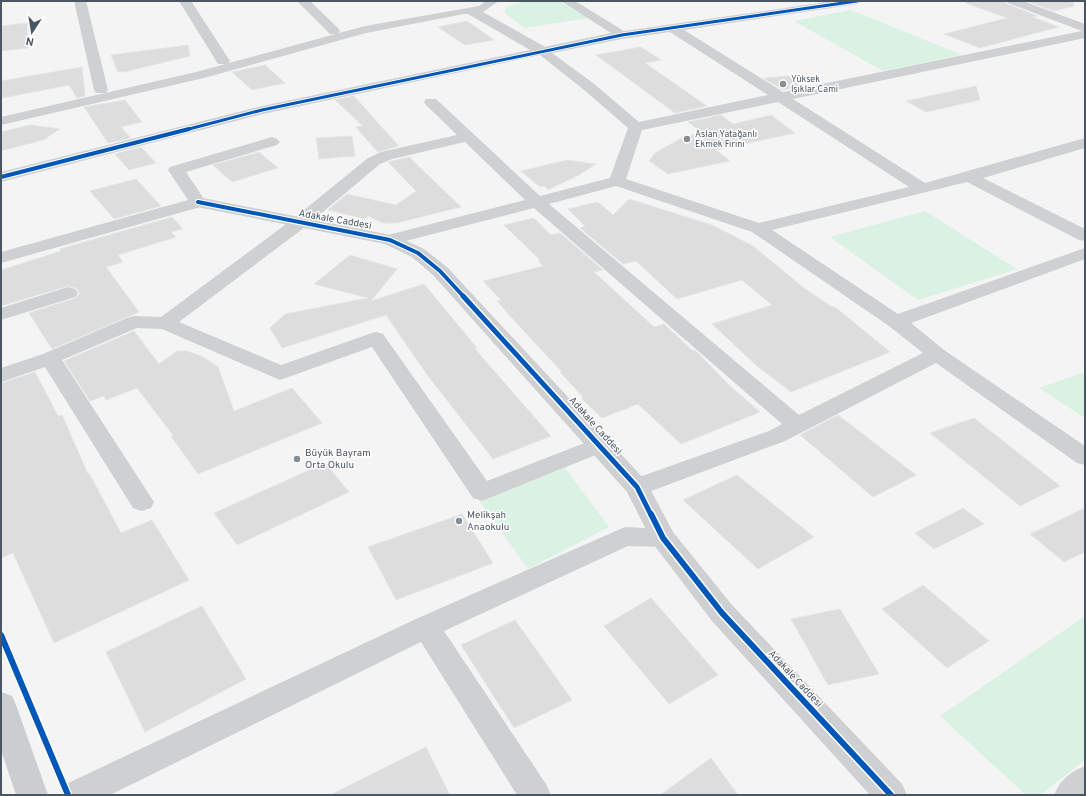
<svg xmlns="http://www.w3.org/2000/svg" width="1086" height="796" font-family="Overpass,sans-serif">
	<rect width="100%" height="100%" fill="#f4f4f4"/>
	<g fill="#d9f2e3">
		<path d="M524 1H559L589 18 524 28 505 13V8Z"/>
		<path d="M851 10 962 55 883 71 794 21Z"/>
		<path d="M925 211 1017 269 918 300 830 237Z"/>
		<path d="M1085 372V418L1039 388Z"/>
		<path d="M565 468 609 527 528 569 480 502Z"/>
		<path d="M1085 616V760L1040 795H1026L940 716Z"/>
	</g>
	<g fill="#ddddde" stroke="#e5e6e7">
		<path d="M966 1H1004L1007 4 1038 16 1033 17 1059 27 980 48 944 34 1007 18 966 3Z"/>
		<path d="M1027 1H1073L1074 6 1054 11Z"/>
		<path d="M467 21 494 40 465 45 438 27Z"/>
		<path d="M27 23 28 48 1 51V26Z"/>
		<path d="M188 45 190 56 124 72H118L111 55Z"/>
		<path d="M641 47 661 60 645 63 707 106 675 113 596 55Z"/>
		<path d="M265 65 285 83 252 90 232 72Z"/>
		<path d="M82 67 85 96 77 98 69 85 2 98 1 81Z"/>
		<path d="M789 76 800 87 783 90 763 78Z"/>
		<path d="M976 86 980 100 926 112 906 101Z"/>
		<path d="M354 96 378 123 399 146 378 152 367 140 356 127 363 126 335 100Z"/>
		<path d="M125 100 142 122 121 127 131 138 108 143 84 107Z"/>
		<path d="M721 115 733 124 771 115 795 133 716 150 730 161 668 174 649 161 655 153 683 137 703 133 688 122Z"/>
		<path d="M30 125 60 129 43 140 1 151V132Z"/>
		<path d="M352 136 355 156 319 159 316 138Z"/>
		<path d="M141 147 156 163 129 170 115 154Z"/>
		<path d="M259 152 278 168 232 182 213 165Z"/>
		<path d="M409 157 461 207 397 223H383L368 216 365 219 328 210 347 194 396 205 416 191 388 162Z"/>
		<path d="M567 160 596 164 579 175 548 190 544 186 540 187 521 171Z"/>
		<path d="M136 179 161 206 114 219 90 191Z"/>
		<path d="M629 199 712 225 753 246 804 288 832 307H835L890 352 791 392 757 366 712 324 772 305 742 280 677 299 636 261 623 264 580 228 585 226 568 209 598 202 613 215Z"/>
		<path d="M172 217 183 229 171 232 176 237 118 255 123 262 106 267 139 312 52 349 29 313 75 298 80 293 76 288 68 286 1 306V270L61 251 60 249Z"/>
		<path d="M534 218 551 235 560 233 603 270 594 272 654 327 664 324 693 351 695 350 729 385 760 412 681 444 638 404 602 418 581 398 583 397 560 372H562L511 317 497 301 501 300 483 281 543 266 538 261 540 260 504 225Z"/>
		<path d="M350 255 397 269 371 301 424 284 477 348 475 349 551 436 493 459 428 376 386 315 282 348 270 328 285 314 368 298 314 284Z"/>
		<path d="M134 331 159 364 177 351H187L203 357 218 367 234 411 292 388 322 423 198 474 171 436 173 435 137 388 106 400 104 396 90 401 64 361Z"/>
		<path d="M35 372 58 416 62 415 88 474 89 473 121 533 152 520 189 580 54 643 13 553 1 558V383Z"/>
		<path d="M838 415 916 475 873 497 800 435Z"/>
		<path d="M974 418 1060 486 1020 506 930 433Z"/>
		<path d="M325 463 349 492 237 545 214 513Z"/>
		<path d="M737 475 814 537 758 569 683 500Z"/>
		<path d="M963 508 984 524 934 549 915 533Z"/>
		<path d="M1085 508V552L1064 562 1030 534Z"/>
		<path d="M462 514 493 563 396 600 368 547Z"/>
		<path d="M923 585 989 641 947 668 882 609Z"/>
		<path d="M651 598 718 675 669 704 604 626Z"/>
		<path d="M202 606 246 679 145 732 106 652Z"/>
		<path d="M840 609 879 674 828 685 791 619Z"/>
		<path d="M515 620 572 700 514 728 461 645Z"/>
		<path d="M426 747 450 795H330Z"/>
		<path d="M711 758 738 795H660Z"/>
	</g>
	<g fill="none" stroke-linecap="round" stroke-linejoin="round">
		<g fill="#ced0d2" fill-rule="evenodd">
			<path d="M74 1H86L108 90 106 93H96L94 90Z"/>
			<path d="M179 1H191L230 61 228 64H218Z"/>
			<path d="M297 1H310L338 28 340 31 338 34H330Z"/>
			<path d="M561 1H575L624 31 833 1H863L857 4 684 30 783 92 1082 31 1008 3 1006 1H1023L1085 24V38L793 99 925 183 1085 138V148L983 178 1085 229V241L1079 240 967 182 772 230 898 314 1085 248V259L911 323 944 350 1085 446V465L1077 463 936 363 785 441 646 493 637 495 628 493 625 487 628 481 769 431 782 424 534 208 390 245 384 244 381 240 384 236 525 200 465 142 392 159 380 164 305 227 179 322 281 365 369 334 376 332 383 334 487 481 600 437 608 440 612 445 608 450 482 501 473 498 372 347 280 380 162 329 137 328 62 360 154 502 151 508 142 511 133 508 45 367 1 382V368L43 354 127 318 134 316 161 317 293 219 368 158 381 152 457 135 426 105 424 102 426 99H436L540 196 610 178 628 128 583 89 540 55 263 114 1 182V172L262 106 611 33ZM670 32 768 95 639 122 593 83 552 53 622 39ZM778 102 909 187 759 223 626 179 642 130ZM616 186 752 232 889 326 923 353 799 415 549 204Z"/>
			<path d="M272 137 277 139 280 142 277 145 186 172 206 202 204 206 1 263V252L188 200 168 170 170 167Z"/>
			<path d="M68 287 75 289 78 293 75 297 1 320V308Z"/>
			<path d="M625 527 663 529 672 531 676 538 672 545 663 547 628 546 444 631 546 784 551 795H517L421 642 110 795H61L66 784 416 619Z"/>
			<path d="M1085 766V795H1054C1060 780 1070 772 1085 766Z"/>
		</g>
		<g fill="#ced0d2" fill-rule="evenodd">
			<path d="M486 1H499L483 12 547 48 548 51 547 54H537L468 14H464L366 33 204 78 1 125V117L196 72 365 26 479 6Z"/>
			<path d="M198 197 396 236 424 249 447 267 646 481 673 532 732 605 902 784 907 795H870L712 621 654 545 627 492 433 275 412 257 385 244 192 206 190 202 192 198Z"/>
		</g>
		<path fill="#caced1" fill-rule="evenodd" d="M1 692 12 696 16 705 48 795H16L1 750Z"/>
		<g stroke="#fff" stroke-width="4.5">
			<path id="cycleway-far3" d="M185 130 262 110 622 35 857 1"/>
		</g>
		<g stroke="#fff" stroke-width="6">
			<g id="cycleway-far2">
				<path d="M1 177 189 129"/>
				<path d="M198 202 390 240 418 253 440 271 464 297"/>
			</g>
		</g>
		<g stroke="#fff" stroke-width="8">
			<path id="cycleway-far1" d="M463 296 637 487 651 515"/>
		</g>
		<g stroke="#fff" stroke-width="9">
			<g id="cycleway">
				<path d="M651 514 663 538 722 613 891 795"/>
				<path d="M1 635 68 795"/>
			</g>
		</g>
		<use href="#cycleway-far3" stroke="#0057b8" stroke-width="3"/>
		<use href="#cycleway-far2" stroke="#0057b8" stroke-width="4"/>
		<use href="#cycleway-far1" stroke="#0057b8" stroke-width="5"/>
		<use href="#cycleway" stroke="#0057b8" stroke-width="6"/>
	</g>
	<g fill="#868d94" stroke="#fff" stroke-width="1.5">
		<circle cx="783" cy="84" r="4"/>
		<circle cx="687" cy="139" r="4"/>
		<circle cx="297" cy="459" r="4"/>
		<circle cx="459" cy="521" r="4"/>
	</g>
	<g text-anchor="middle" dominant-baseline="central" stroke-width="3" stroke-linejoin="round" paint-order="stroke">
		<g font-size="9" fill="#4a5661" stroke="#fff" text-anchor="start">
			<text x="791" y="79">Yüksek<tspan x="791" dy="10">Işıklar Cami</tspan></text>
			<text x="695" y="134">Aslan Yatağanlı<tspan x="695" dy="10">Ekmek Fırını</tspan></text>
		</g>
		<g font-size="10" fill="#4a5661" stroke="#fff">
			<text transform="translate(335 220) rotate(10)">Adakale Caddesi</text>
			<text transform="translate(595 426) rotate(48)">Adakale Caddesi</text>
			<text transform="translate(795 679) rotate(47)">Adakale Caddesi</text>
		</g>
		<g font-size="10" fill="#4a5661" stroke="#fff" text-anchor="start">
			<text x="305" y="453">Büyük Bayram<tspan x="305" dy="12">Orta Okulu</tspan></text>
			<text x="467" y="515">Melikşah<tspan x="467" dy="12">Anaokulu</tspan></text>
		</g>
	</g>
	<rect width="1086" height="796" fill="none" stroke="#4a5661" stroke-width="4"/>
	<g transform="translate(32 32) rotate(192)" stroke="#ffffff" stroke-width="3" paint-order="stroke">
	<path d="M0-3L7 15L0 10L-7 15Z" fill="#4a5661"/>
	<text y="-6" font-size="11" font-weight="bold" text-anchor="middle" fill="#4a5661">N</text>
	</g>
</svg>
